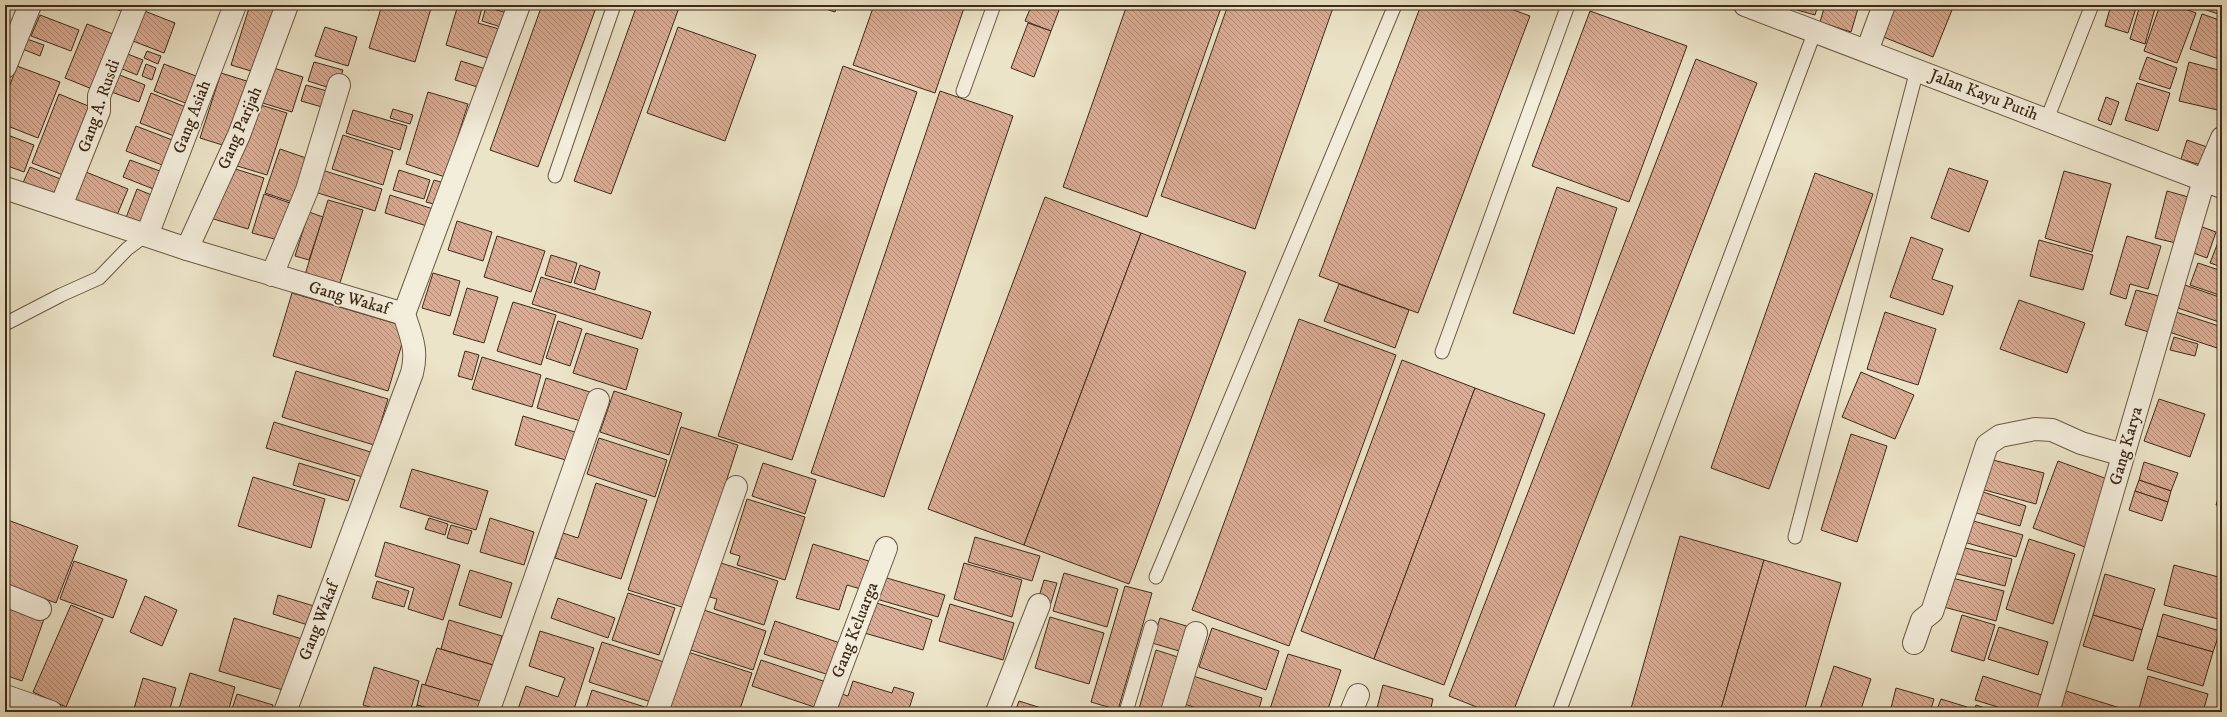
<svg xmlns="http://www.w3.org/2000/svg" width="2227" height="717" font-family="'IM FELL DW Pica',serif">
	<defs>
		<pattern id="building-back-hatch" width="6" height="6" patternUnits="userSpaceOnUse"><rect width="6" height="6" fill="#daac95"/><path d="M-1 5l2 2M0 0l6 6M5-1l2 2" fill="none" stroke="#b28c79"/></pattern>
	</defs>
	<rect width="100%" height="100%" fill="#ece4c8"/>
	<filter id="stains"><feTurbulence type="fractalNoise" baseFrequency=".005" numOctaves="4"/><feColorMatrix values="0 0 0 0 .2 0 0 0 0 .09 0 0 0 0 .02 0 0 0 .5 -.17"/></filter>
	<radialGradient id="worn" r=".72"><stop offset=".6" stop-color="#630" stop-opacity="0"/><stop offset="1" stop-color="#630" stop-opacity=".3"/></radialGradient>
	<g fill="url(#building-back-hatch)" stroke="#3e2b19">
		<path d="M105 5H133L129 14Z"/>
		<path d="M250 5H274L282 7 261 74 231 65Z"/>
		<path d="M352 5H370L369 10Z"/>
		<path d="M382 5H432L415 62 369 48Z"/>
		<path d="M458 5H471L482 8 478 23 499 29 491 59 446 45Z"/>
		<path d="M495 5H516L514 11Z"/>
		<path d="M542 5H597L538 167 490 150Z"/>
		<path d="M637 5H680L611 194 574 181Z"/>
		<path d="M813 5H837L835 12Z"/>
		<path d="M874 5H965L935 93 853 65Z"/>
		<path d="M1021 5H1061L1051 31 1025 21 1030 9Z"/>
		<path d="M1127 5H1222L1147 217 1063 187Z"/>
		<path d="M1228 5H1334L1255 229 1161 196Z"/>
		<path d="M1421 5H1500L1530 16 1418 313 1319 276Z"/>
		<path d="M1791 5H1818L1815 15 1790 8Z"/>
		<path d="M1825 5H1859L1851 32 1820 22Z"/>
		<path d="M1894 5H1954L1933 57 1881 36Z"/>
		<path d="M2111 5H2137L2128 33 2105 26Z"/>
		<path d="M2140 5H2156L2145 44 2130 39Z"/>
		<path d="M2160 5H2175L2196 13 2177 63 2144 51Z"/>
		<path d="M2192 5H2222V12L2221 15Z"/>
		<path d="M486 7 511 14 507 29 482 21Z"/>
		<path d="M137 8 175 23 164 53 125 38Z"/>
		<path d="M1590 11 1687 46 1629 202 1532 166Z"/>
		<path d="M2202 14 2222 21V60L2190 49Z"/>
		<path d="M40 15 79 30 71 51 31 36Z"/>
		<path d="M1028 23 1051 31 1034 77 1011 68Z"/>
		<path d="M87 24 113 34 92 89 65 78Z"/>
		<path d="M325 27 357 37 348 66 315 56Z"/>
		<path d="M678 27 756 55 725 141 647 113Z"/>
		<path d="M24 38 44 45 40 56 20 48Z"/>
		<path d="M120 51 143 60 137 75 115 66Z"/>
		<path d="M147 51 161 56 158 64 144 58Z"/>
		<path d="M2147 57 2177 68 2170 89 2139 79Z"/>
		<path d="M1696 59 1757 83 1513 712H1489L1449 696Z"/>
		<path d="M461 61 489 70 484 89 455 80Z"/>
		<path d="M314 62 343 70 336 90 308 81Z"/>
		<path d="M2189 62 2222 71V111L2179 101Z"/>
		<path d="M146 64 156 68 152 80 142 76Z"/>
		<path d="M164 64 204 79 193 106 154 91Z"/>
		<path d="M17 66 60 82 38 138 5 125V98Z"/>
		<path d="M267 66 303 77 292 112 256 101Z"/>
		<path d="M843 66 917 92 792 460 718 436Z"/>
		<path d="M112 72 145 85 139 102 106 90Z"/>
		<path d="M221 73 253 83 232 148 200 138Z"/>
		<path d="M2137 83 2170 93 2158 131 2125 120Z"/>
		<path d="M306 85 334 93 329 109 301 101Z"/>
		<path d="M940 91 1013 116 884 497 811 473Z"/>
		<path d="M428 92 468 104 445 177 406 164Z"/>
		<path d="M151 93 193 110 182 139 140 123Z"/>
		<path d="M59 94 98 110 71 178 32 163Z"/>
		<path d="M2106 97 2119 102 2111 125 2098 120Z"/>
		<path d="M254 103 287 113 267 175 234 165Z"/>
		<path d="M393 109 413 115 410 124 390 118Z"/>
		<path d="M353 110 407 126 400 150 346 133Z"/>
		<path d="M136 126 180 143 170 168 126 151Z"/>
		<path d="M5 134 34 145 24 172 5 165Z"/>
		<path d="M343 135 393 151 383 185 332 169Z"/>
		<path d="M2187 140 2207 147 2201 165 2181 159Z"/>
		<path d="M280 149 309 159 295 203 265 193Z"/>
		<path d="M130 160 168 174 161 192 123 177Z"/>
		<path d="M226 166 264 178 248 229 210 218Z"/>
		<path d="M30 167 68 182 61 200 22 185Z"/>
		<path d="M1949 168 1988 181 1969 232 1931 218Z"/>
		<path d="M81 170 128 189 115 220 69 202Z"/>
		<path d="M322 170 382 189 375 211 315 192Z"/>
		<path d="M399 170 430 180 424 199 393 190Z"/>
		<path d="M2064 171 2111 184 2092 252 2045 238Z"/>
		<path d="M1815 173 1873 194 1769 489 1711 468Z"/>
		<path d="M434 180 444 183 437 205 426 202Z"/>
		<path d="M1557 187 1617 208 1574 334 1513 313Z"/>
		<path d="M137 189 159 198 146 231 124 223Z"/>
		<path d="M2167 191 2192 198 2180 244 2155 238Z"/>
		<path d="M264 194 290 203 278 240 252 233Z"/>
		<path d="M390 195 433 209 427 226 385 213Z"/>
		<path d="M1045 197 1141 233 1024 545 928 509Z"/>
		<path d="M328 200 363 210 338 289 304 278Z"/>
		<path d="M309 212 323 217 309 260 295 256Z"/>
		<path d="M457 221 492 232 483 261 448 250Z"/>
		<path d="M2197 225 2216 232 2207 258 2188 251Z"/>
		<path d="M2222 232V267L2210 263Z"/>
		<path d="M1141 233 1246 272 1129 584 1024 545Z"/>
		<path d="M497 236 545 251 531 292 484 277Z"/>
		<path d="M2127 236 2161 246 2148 289 2130 284 2126 299 2110 294Z"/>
		<path d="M1911 237 1943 249 1932 279 1953 286 1943 315 1890 297Z"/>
		<path d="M2039 240 2093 255 2083 290 2030 276Z"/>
		<path d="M551 255 577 263 571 283 545 275Z"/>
		<path d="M2198 263 2222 271V296L2190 285Z"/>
		<path d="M580 265 600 272 595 290 574 283Z"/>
		<path d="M433 273 460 281 450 316 422 308Z"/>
		<path d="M541 277 651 312 642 339 532 304Z"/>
		<path d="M1339 284 1409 310 1395 348 1324 321Z"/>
		<path d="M2185 285 2222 298V323L2178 308Z"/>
		<path d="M467 288 498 297 484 343 453 334Z"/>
		<path d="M2136 290 2159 296 2149 332 2125 325Z"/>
		<path d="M292 293 407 327 388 391 273 356Z"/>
		<path d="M2019 300 2085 323 2067 373 2000 349Z"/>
		<path d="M513 302 556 315 541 365 497 351Z"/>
		<path d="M2173 311 2222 327 2217 348 2166 331Z"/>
		<path d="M1885 312 1936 329 1918 385 1867 369Z"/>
		<path d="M1299 319 1396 355 1289 646 1192 610Z"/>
		<path d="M558 321 582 329 570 366 546 358Z"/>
		<path d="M586 333 638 349 626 390 573 373Z"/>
		<path d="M2174 337 2198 344 2195 356 2170 350Z"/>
		<path d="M465 351 479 355 472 380 458 376Z"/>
		<path d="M482 357 541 375 532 407 472 389Z"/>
		<path d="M1402 360 1475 388 1374 659 1301 631Z"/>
		<path d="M296 371 388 399 374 445 282 417Z"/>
		<path d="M1861 372 1914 395 1895 439 1842 417Z"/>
		<path d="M546 378 593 393 584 422 537 408Z"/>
		<path d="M1475 388 1545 414 1444 685 1374 659Z"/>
		<path d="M614 391 682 413 669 455 600 432Z"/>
		<path d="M2159 399 2205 414 2190 457 2144 441Z"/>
		<path d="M523 416 578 433 569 461 515 445Z"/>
		<path d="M274 422 377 454 369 479 266 448Z"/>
		<path d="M681 427 738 445 685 608 628 590Z"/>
		<path d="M1851 434 1887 446 1857 542 1821 530Z"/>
		<path d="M599 438 667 460 655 497 587 474Z"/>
		<path d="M1989 459 2044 473 2036 504 1981 489Z"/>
		<path d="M2058 461 2110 480 2085 547 2033 528Z"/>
		<path d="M2144 462 2178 473 2171 491 2139 480Z"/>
		<path d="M299 463 355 480 348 501 293 485Z"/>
		<path d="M763 463 816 480 805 514 752 496Z"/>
		<path d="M412 469 488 491 476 530 400 507Z"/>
		<path d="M253 477 325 499 311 548 238 526Z"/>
		<path d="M2139 480 2171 491 2168 502 2135 491Z"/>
		<path d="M596 483 647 500 621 579 555 558 563 533 578 538Z"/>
		<path d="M2222 487V507L2216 505Z"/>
		<path d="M1977 490 2026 506 2020 526 1970 511Z"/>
		<path d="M2135 491 2168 502 2162 521 2129 510Z"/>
		<path d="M747 499 805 517 785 580 737 565 740 556 730 553Z"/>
		<path d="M429 518 448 524 445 535 425 529Z"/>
		<path d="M490 518 534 532 524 565 480 552Z"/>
		<path d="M5 519 78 546 56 603 5 584Z"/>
		<path d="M1970 520 2023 535 2016 557 1964 542Z"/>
		<path d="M451 525 472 531 468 544 447 538Z"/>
		<path d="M1680 536 1764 560 1720 712H1630Z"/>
		<path d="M975 537 1040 556 1032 581 968 562Z"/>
		<path d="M2029 539 2075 554 2053 624 2006 609Z"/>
		<path d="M385 542 460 565 443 620 408 609 414 588 375 576Z"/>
		<path d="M813 544 872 562 864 590 847 585 839 610 796 598Z"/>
		<path d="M1961 547 2012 559 2005 586 1954 573Z"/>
		<path d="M1764 560 1841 583 1804 712H1720Z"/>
		<path d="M74 561 127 580 113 618 60 599Z"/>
		<path d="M721 563 778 581 764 625 714 609 717 599 710 597Z"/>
		<path d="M964 563 1022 580 1012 617 954 599Z"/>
		<path d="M2174 565 2222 578V620L2164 605Z"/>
		<path d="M470 570 512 583 501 618 459 605Z"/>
		<path d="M1064 573 1118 589 1107 627 1053 611Z"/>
		<path d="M2105 574 2155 589 2142 630 2093 615Z"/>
		<path d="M880 576 945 595 938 617 873 598Z"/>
		<path d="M1948 577 2004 591 1996 621 1940 606Z"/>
		<path d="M1044 580 1057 583 1050 606 1037 603Z"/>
		<path d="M377 581 409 591 404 607 372 598Z"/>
		<path d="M1125 586 1152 593 1118 710 1091 702Z"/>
		<path d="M628 593 675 608 659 655 612 640Z"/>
		<path d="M278 595 317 607 311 626 273 614Z"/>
		<path d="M145 596 177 610 162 646 130 632Z"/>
		<path d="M558 598 615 618 608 638 551 618Z"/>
		<path d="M870 601 932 620 923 650 861 632Z"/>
		<path d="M950 604 1014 623 1003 660 939 641Z"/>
		<path d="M5 605 44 619 22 681 5 675Z"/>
		<path d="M71 605 103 619 66 707 33 692Z"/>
		<path d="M704 610 766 631 753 670 691 650Z"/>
		<path d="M2163 614 2220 631 2213 652 2157 636Z"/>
		<path d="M1962 615 1995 625 1984 661 1951 651Z"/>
		<path d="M2093 615 2142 630 2133 661 2083 646Z"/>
		<path d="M1050 617 1104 633 1089 684 1035 668Z"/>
		<path d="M234 618 302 639 286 691 219 671Z"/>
		<path d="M1160 618 1193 628 1186 653 1152 643Z"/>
		<path d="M449 620 502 636 493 665 441 649Z"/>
		<path d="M775 621 840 643 829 675 764 654Z"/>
		<path d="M1999 627 2048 642 2038 675 1988 659Z"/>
		<path d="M1212 628 1279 651 1266 690 1199 667Z"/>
		<path d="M540 631 594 648 573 712H517L526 686 558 697 565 678 529 666Z"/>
		<path d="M2157 636 2213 652 2203 686 2147 669Z"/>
		<path d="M602 642 664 662 651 702 589 682Z"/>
		<path d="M437 648 493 665 482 702 425 685Z"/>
		<path d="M1156 650 1181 658 1165 712H1138Z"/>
		<path d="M688 652 752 673 739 712H668Z"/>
		<path d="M1288 654 1341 670 1327 712H1269Z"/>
		<path d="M761 660 829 683 820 709 752 686Z"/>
		<path d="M1834 666 1871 679 1860 712H1819Z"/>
		<path d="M374 667 419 681 410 712H385L363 705Z"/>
		<path d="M190 673 235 687 228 712H178Z"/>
		<path d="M1190 675 1262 698 1258 712H1209L1181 703Z"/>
		<path d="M1983 676 2042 695 2037 712H2014L1975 700Z"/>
		<path d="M2148 676 2208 694 2203 712H2138Z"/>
		<path d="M143 678 176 688 169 712H133Z"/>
		<path d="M853 681 892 693 894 687 914 693 908 712H837L842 694 848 696Z"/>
		<path d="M422 684 483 702 480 712H441L417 705Z"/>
		<path d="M1383 685 1433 699 1430 712H1376Z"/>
		<path d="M1896 688 1934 699 1930 712H1890Z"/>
		<path d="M592 690 654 710V712H585Z"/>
		<path d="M2063 690 2120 708 2119 712H2055Z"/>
		<path d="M237 694 273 705 271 712H231Z"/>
		<path d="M1941 699 1967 707 1965 712H1936Z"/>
		<path d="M1019 701 1054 712H1015Z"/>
		<path d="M417 705 441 712H414Z"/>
		<path d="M1976 705 1997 712H1974Z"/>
	</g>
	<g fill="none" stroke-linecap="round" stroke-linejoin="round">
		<g stroke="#6a5945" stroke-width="15">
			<g id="service">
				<path d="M963 91 994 5"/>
				<path d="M2047 119 2092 5"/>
				<path d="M555 176 614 5"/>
				<path d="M5 324 61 295 99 278 127 249 147 234"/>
				<path d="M1442 352 1568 5"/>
				<path d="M1795 537 1917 70"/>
				<path d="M1156 577 1395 5"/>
				<path d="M1126 712 1151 627"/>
				<path d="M1559 712 1815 31"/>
			</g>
		</g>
		<g stroke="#6a5945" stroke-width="24">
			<g id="minor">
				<path d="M1745 5 2222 187"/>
				<path d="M1867 51 1884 5"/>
				<path d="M5 67 30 5"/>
				<path d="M5 188 187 249 404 314"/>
				<path d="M61 206 99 111V96L136 5"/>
				<path d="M149 230 235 5"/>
				<path d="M187 249 239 135 287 5"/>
				<path d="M272 275 307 190 339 85"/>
				<path d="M404 314 519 5"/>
				<path d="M5 595 40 609"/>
				<path d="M1914 643 1922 620 1932 612 1987 445 2000 436 2035 429 2052 430 2081 443 2123 455"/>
				<path d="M5 696 51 712"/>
				<path d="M285 712 412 373C418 350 411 336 404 314"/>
				<path d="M488 712 598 400"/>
				<path d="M657 712 736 487"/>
				<path d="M824 712 886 548"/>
				<path d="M997 712 1039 605"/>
				<path d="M1172 712 1196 633"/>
				<path d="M1351 712 1358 695"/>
				<path d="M2048 712 2204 180 2222 138"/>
			</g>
		</g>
		<use href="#service" stroke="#f3eddb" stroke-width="13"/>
		<use href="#minor" stroke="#f3eddb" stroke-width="22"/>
	</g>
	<g text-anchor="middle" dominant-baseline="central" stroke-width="4" stroke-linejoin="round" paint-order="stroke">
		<g font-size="17" fill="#3e2b19" stroke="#f3eddb">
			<text transform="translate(1984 95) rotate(21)">Jalan Kayu Putih</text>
			<text transform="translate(99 106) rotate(-71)">Gang A. Rusdi</text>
			<text transform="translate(192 117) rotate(-69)">Gang Asiah</text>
			<text transform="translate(240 128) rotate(-67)">Gang Parijah</text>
			<text transform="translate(349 298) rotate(16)">Gang Wakaf</text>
			<text transform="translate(2126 446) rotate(-74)">Gang Karya</text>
			<text transform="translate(319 621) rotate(-69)">Gang Wakaf</text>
			<text transform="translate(855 630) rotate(-69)">Gang Keluarga</text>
		</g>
	</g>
	<rect width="2227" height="717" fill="none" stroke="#ece4c8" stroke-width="20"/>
	<rect x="6" y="6" width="2215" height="705" fill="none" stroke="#3e2b19" stroke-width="2"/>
	<rect x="10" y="10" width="2207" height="697" fill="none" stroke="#3e2b19"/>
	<rect width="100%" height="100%" filter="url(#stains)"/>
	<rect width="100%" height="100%" fill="url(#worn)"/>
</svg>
